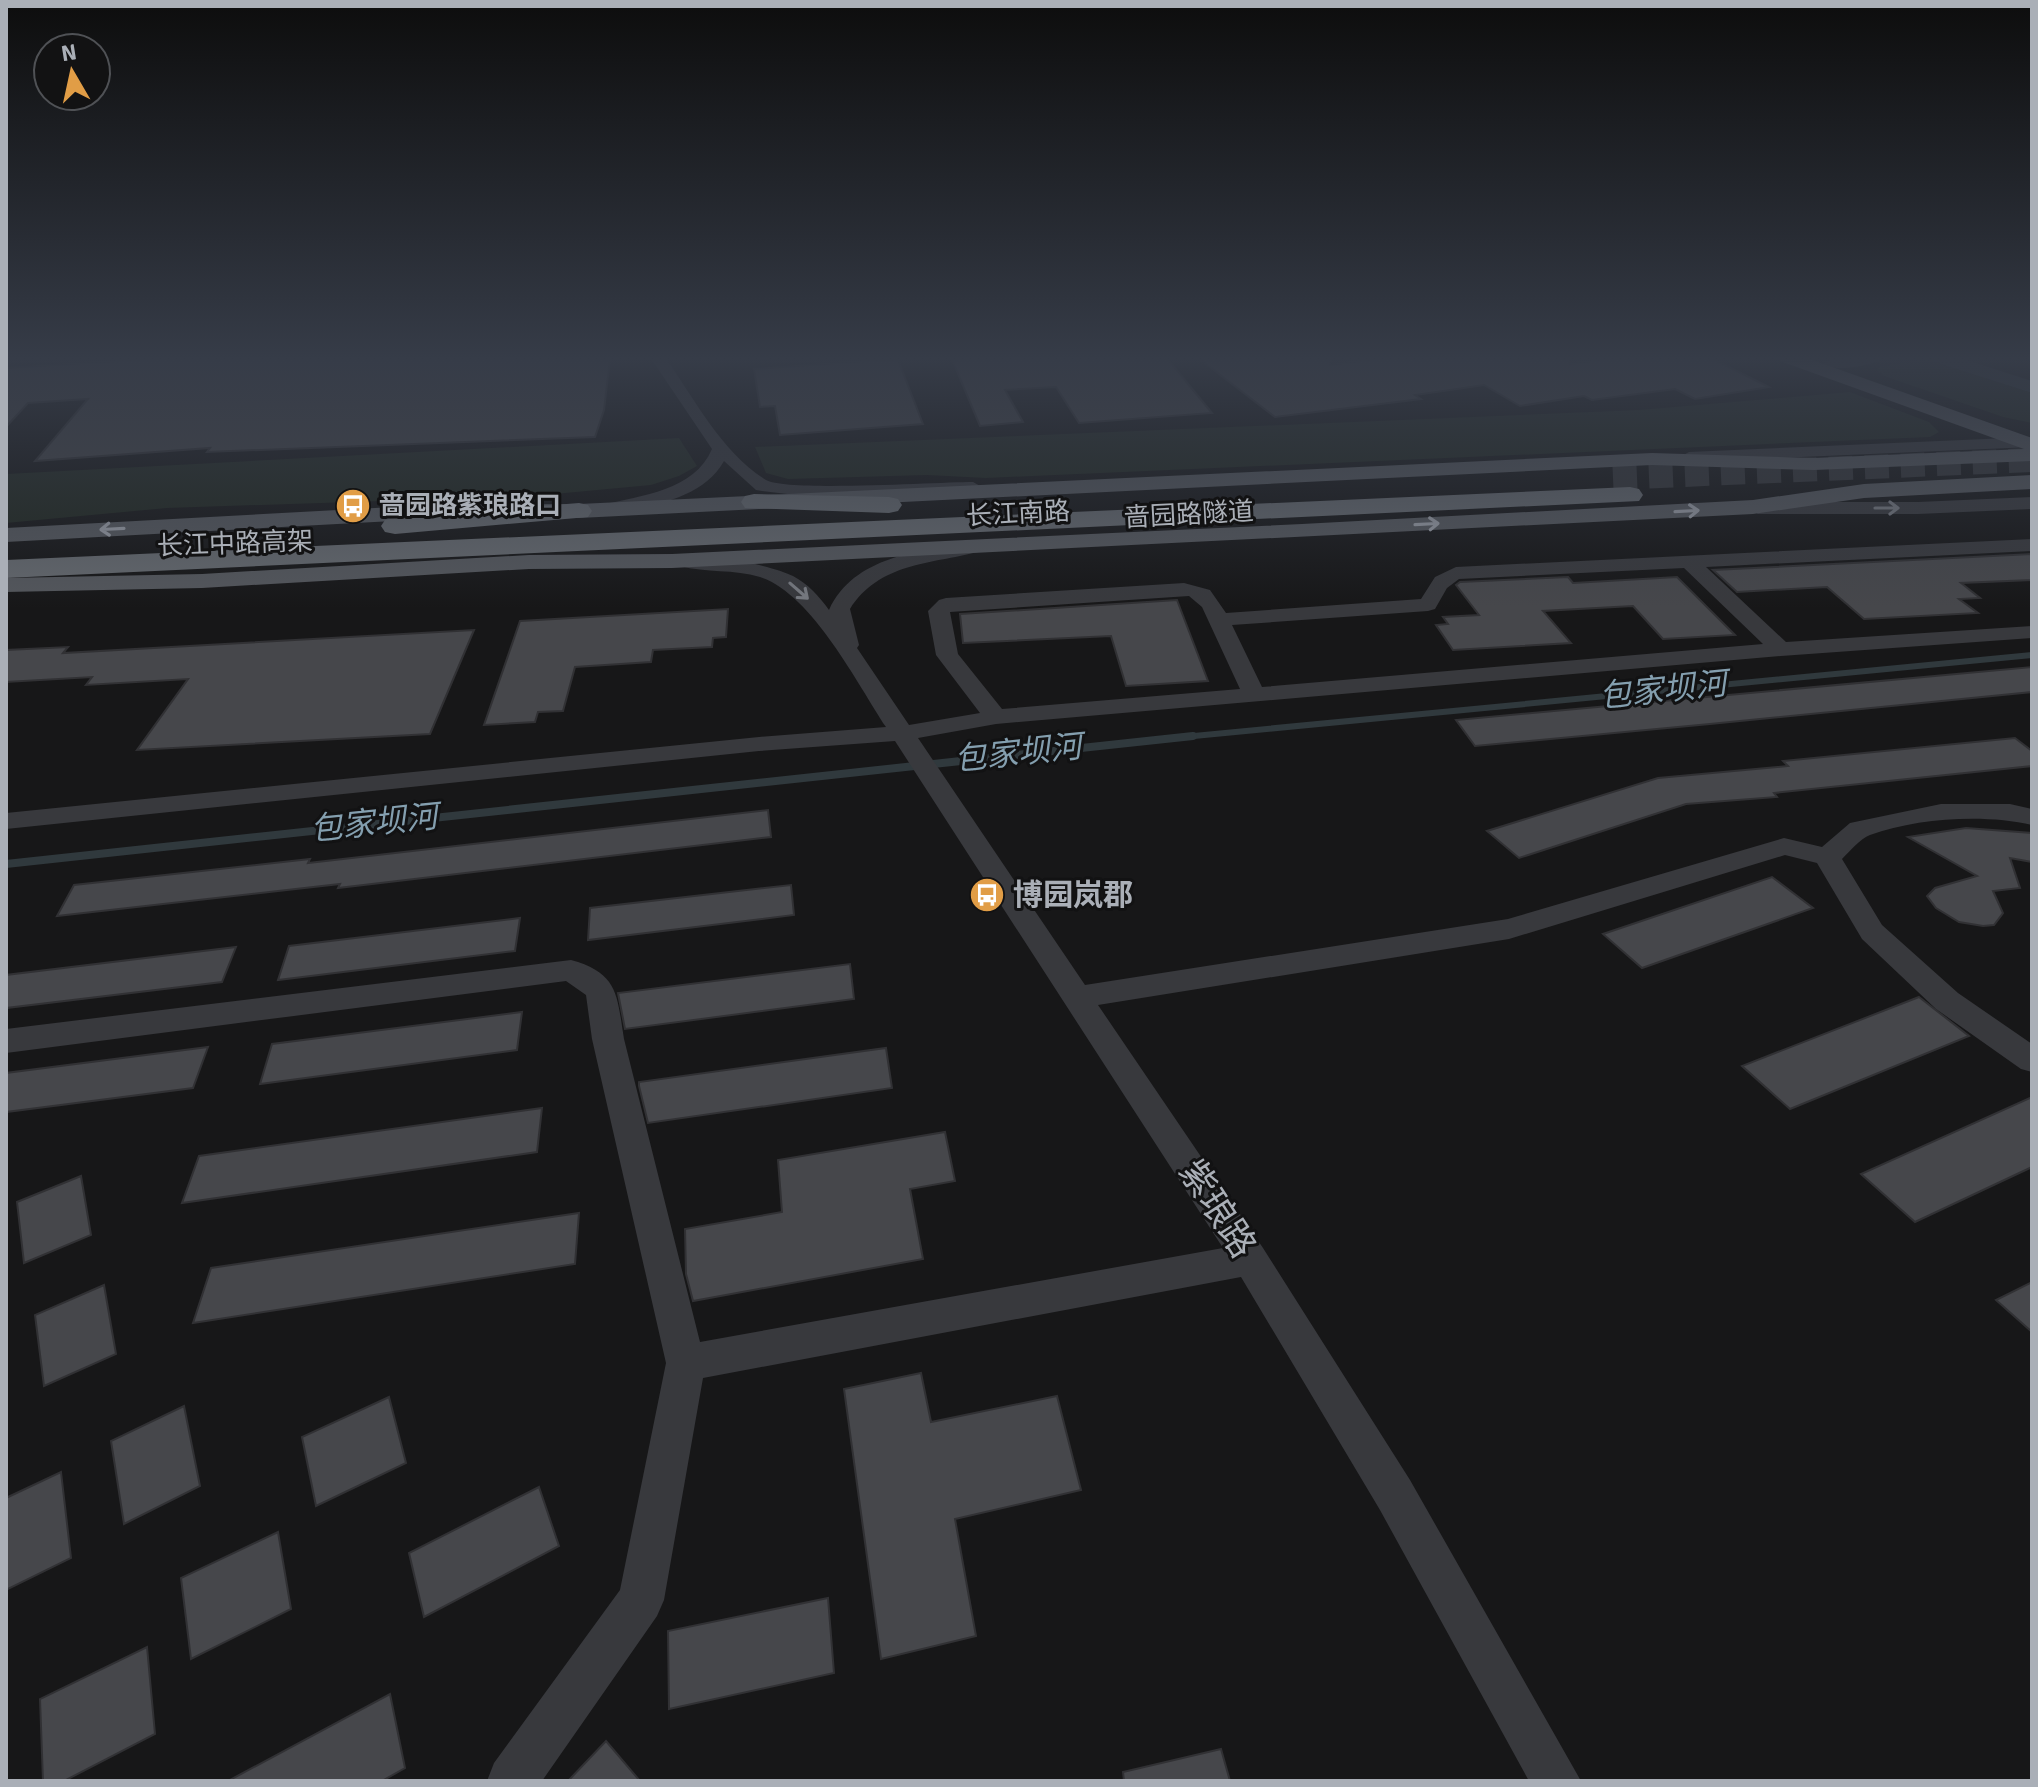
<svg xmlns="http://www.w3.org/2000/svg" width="2038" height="1787" font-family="Signika,'Noto Sans SC',sans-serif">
	<rect width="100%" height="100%" fill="#171718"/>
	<g fill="#212821">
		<path d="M1925 359 2032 393V423L2003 417 1884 376 1877 370 1879 367Z"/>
		<path d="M1850 392 1929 422 1939 432 1930 437 986 478 927 475 788 479 766 473 755 447 1639 410Z"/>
		<path d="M679 438 697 466 679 476 651 485 533 496 167 508 6 523V474Z"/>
	</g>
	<path fill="#30393d" d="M1919 357H1957L2032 381V393Z"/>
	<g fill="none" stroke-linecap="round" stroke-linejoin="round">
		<path stroke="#30393d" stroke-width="6" d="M1173 738 2032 655"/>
		<path stroke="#30393d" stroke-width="8" d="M6 864 1193 736"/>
	</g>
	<g fill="#46474b" stroke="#313134" stroke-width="2">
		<path d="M183 357H604L610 359 604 410 595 437 207 452 210 448 35 461 88 399 28 403 6 427V368Z"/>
		<path d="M951 357H1166L1212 413 1079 423 1056 387 1005 390 1023 422 980 426Z"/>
		<path d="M1197 357H1330V365L1390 357H1569L1570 364 1624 357H1709L1769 387 1695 399 1675 389 1592 400 1584 396 1520 406 1484 385 1415 395 1421 399 1275 417Z"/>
		<path d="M880 360H898L923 424 780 435 775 406 760 407 754 369Z"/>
		<path d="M2032 554V580L1961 583 1980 598 1959 599 1978 613 1864 619 1827 587 1737 592 1713 570Z"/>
		<path d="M1568 577 1573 583 1677 577 1735 635 1663 639 1633 606 1543 611 1571 643 1453 650 1436 625 1448 624 1443 617 1479 615 1456 585 1460 582Z"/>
		<path d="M1177 600 1208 681 1126 686 1111 636 963 643 960 614Z"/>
		<path d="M728 609 726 637 713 638 712 647 653 650 651 662 575 667 563 711 538 712 535 722 484 725 520 621Z"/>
		<path d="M474 630 430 734 137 750 188 679 86 685 92 677 6 682V650L68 647 63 653Z"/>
		<path d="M2032 667V692L1710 724 1475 746 1456 720Z"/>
		<path d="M2015 738 2032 751V766L1774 793 1777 797 1686 804 1519 858 1487 831 1658 778 1788 766 1783 761Z"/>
		<path d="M768 810 771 837 338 888 340 884 57 916 74 885 310 859 308 863Z"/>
		<path d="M1966 828 2032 833V862L2010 858 2020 888 1993 891 2003 913 1994 925 1983 926 1959 922 1936 908 1927 896 1935 888 1977 876 1908 837Z"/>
		<path d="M1772 877 1813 908 1642 968 1603 934Z"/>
		<path d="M791 885 794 915 588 940 590 908Z"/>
		<path d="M520 918 515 951 278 980 289 946Z"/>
		<path d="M236 947 222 982 6 1008V975Z"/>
		<path d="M850 964 854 999 625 1029 618 993Z"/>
		<path d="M1919 997 1969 1036 1790 1109 1742 1066Z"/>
		<path d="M522 1012 517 1050 260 1084 272 1044Z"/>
		<path d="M208 1047 193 1088 6 1112V1073Z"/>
		<path d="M886 1048 892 1088 648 1123 639 1086V1082Z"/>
		<path d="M2032 1097V1167L1915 1222 1861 1174Z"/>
		<path d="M542 1108 537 1152 182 1203 199 1156Z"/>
		<path d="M945 1132 955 1181 910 1189 923 1259 693 1301 686 1274 685 1229 782 1212 778 1160Z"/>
		<path d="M81 1176 91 1235 24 1263 17 1202Z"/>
		<path d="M579 1213 575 1264 193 1323 211 1268Z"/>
		<path d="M2032 1282V1332L1996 1300Z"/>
		<path d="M104 1285 116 1354 44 1386 35 1315Z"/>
		<path d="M921 1373 931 1422 1057 1396 1081 1490 955 1519 976 1636 881 1659 844 1389Z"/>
		<path d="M389 1397 406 1463 316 1506 302 1437Z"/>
		<path d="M184 1406 200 1486 124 1524 111 1441Z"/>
		<path d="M61 1472 71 1558 6 1590V1498Z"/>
		<path d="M539 1487 559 1546 424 1617 409 1553Z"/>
		<path d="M278 1532 291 1609 191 1659 181 1578Z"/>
		<path d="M828 1598 834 1673 669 1709 668 1631Z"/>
		<path d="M147 1647 155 1734 64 1781H43L40 1699Z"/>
		<path d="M390 1694 405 1768 382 1781H228Z"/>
		<path d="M606 1741 640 1781H568Z"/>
		<path d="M1221 1749 1230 1781H1124L1123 1772Z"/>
	</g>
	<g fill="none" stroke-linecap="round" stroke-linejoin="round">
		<path stroke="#343538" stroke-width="24" stroke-dasharray="24 12" stroke-linecap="butt" d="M1613 478 2032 460"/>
		<g fill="#38393d" fill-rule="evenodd">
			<path d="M650 357H665C694 398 722 453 766 480 786 492 939 482 973 482L982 487 973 492 804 496 762 491 756 490 724 461C702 500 649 506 609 515L602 513 600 509 602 505C642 495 694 491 712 449Z"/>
			<path d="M1846 357H1887C1876 365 1835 373 1823 364L1826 361Z"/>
			<path d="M2032 437V447L1689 462 1680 457 1689 452Z"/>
			<path d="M2032 497V509L1918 514H1758L1749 508 1758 502H1918Z"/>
			<path d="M2032 539V551L1706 567 1786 642 2032 626V638L1781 656 996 724 918 738 1085 985 1508 919 1784 838 1822 847 1850 823 1941 804H2010L2032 809V825C1985 814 1917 818 1870 835 1860 839 1850 851 1842 859L1882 925 1958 993 2032 1044V1072L2021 1069 1936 1009 1862 939 1817 863 1785 855 1509 939 1098 1005 1263 1248 1410 1480 1581 1781H1529L1380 1510 1241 1277 703 1378 664 1600 657 1616 542 1781H487L494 1763 620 1590 666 1363 592 1039 586 995 566 981 6 1053V1029L571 960C619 973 617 996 624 1039L700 1342 1223 1248 895 741 759 751 6 829V813L759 737 886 727C857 683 811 593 760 577 734 569 706 573 680 566L677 562C691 547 774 566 793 576 808 584 819 596 829 610 854 556 919 551 971 542L978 544 981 548 978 552C930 564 879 563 850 609L859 645 857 648 909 725 980 713 936 655 928 611 939 600 946 598 1184 583 1210 590 1226 613 1421 599 1435 577 1456 567ZM1684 568 1763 644 1262 687 1232 625 1428 611 1435 609 1447 588 1459 579ZM1189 596 1202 607 1240 689 1002 709 958 654 950 612Z"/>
		</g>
		<g fill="#54575c" fill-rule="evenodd">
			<path d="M1777 357H1804L2032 438V461L1814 470 1652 465 579 518 430 519 6 542V528L430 505 579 504 1652 453 1814 458 2024 449 1780 361Z"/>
			<path d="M2032 475V489L1864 498 1753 514 672 568 529 569 202 588 6 592V578L202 574 529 555 672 554 1302 524 1753 500 1864 484Z"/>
		</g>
		<g fill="#64686d" fill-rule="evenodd">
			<path d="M1630 487 1639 489 1643 495 1639 501 6 578V560Z"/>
			<path d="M754 494 889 497 898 499 902 505 898 511 889 513 745 508 741 502 745 496Z"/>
			<path d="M579 503 588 505 592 511 588 517 395 534 385 532 381 526 385 520 395 518Z"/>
		</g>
	</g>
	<defs><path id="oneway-shaft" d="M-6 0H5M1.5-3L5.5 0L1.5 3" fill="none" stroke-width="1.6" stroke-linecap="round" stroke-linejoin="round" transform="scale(2)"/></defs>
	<g stroke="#777a80">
		<use href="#oneway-shaft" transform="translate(1887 508)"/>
		<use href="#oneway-shaft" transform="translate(799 591) rotate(41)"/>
	</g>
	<g stroke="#999da5">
		<use href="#oneway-shaft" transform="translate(1687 511) rotate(-3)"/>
		<use href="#oneway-shaft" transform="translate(1427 524) rotate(-3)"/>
		<use href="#oneway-shaft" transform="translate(112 529) rotate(177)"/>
	</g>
	<linearGradient id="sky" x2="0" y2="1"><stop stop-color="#0d0d0d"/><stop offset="0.59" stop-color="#363c48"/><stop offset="1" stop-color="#363c48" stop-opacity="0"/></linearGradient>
	<rect width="2038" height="608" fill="url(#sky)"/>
	<defs>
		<g id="bus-disc" transform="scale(1.8)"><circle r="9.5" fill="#e19d46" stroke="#121213"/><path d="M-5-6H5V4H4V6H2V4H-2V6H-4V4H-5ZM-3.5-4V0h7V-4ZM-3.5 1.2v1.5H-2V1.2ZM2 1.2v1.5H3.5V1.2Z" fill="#fff"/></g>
	</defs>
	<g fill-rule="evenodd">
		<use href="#bus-disc" x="353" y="506"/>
		<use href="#bus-disc" x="987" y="895"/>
	</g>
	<g text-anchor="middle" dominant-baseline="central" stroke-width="6" stroke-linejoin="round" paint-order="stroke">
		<g font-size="26" font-weight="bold" fill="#aaafb7" stroke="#121213" text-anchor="start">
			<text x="379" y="506">啬园路紫琅路口</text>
		</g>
		<g font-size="26" fill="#aaafb7" stroke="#121213">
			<text transform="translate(1018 514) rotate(-3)">长江南路</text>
			<text transform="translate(1189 515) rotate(-3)">啬园路隧道</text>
			<text transform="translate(235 544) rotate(-2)">长江中路高架</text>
		</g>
		<g font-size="30" font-weight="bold" fill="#aaafb7" stroke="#121213" text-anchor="start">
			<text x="1013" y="895">博园岚郡</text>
		</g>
		<g font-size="32" font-style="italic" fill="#849faf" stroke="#121213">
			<text transform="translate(1663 690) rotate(-6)">包家坝河</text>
			<text transform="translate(1018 753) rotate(-6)">包家坝河</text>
			<text transform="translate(374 823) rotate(-6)">包家坝河</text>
		</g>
		<g font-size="36" fill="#aaafb7" stroke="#121213">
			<text transform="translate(1217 1209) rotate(57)">紫琅路</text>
		</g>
	</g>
	<rect width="2038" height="1787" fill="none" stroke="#aaafb7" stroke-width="16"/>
	<g transform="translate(72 72) rotate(351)"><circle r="38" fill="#121213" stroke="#4f5155" stroke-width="2"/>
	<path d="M0-6L14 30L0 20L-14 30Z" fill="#e19d46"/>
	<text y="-12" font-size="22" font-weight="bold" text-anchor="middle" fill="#aaafb7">N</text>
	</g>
</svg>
